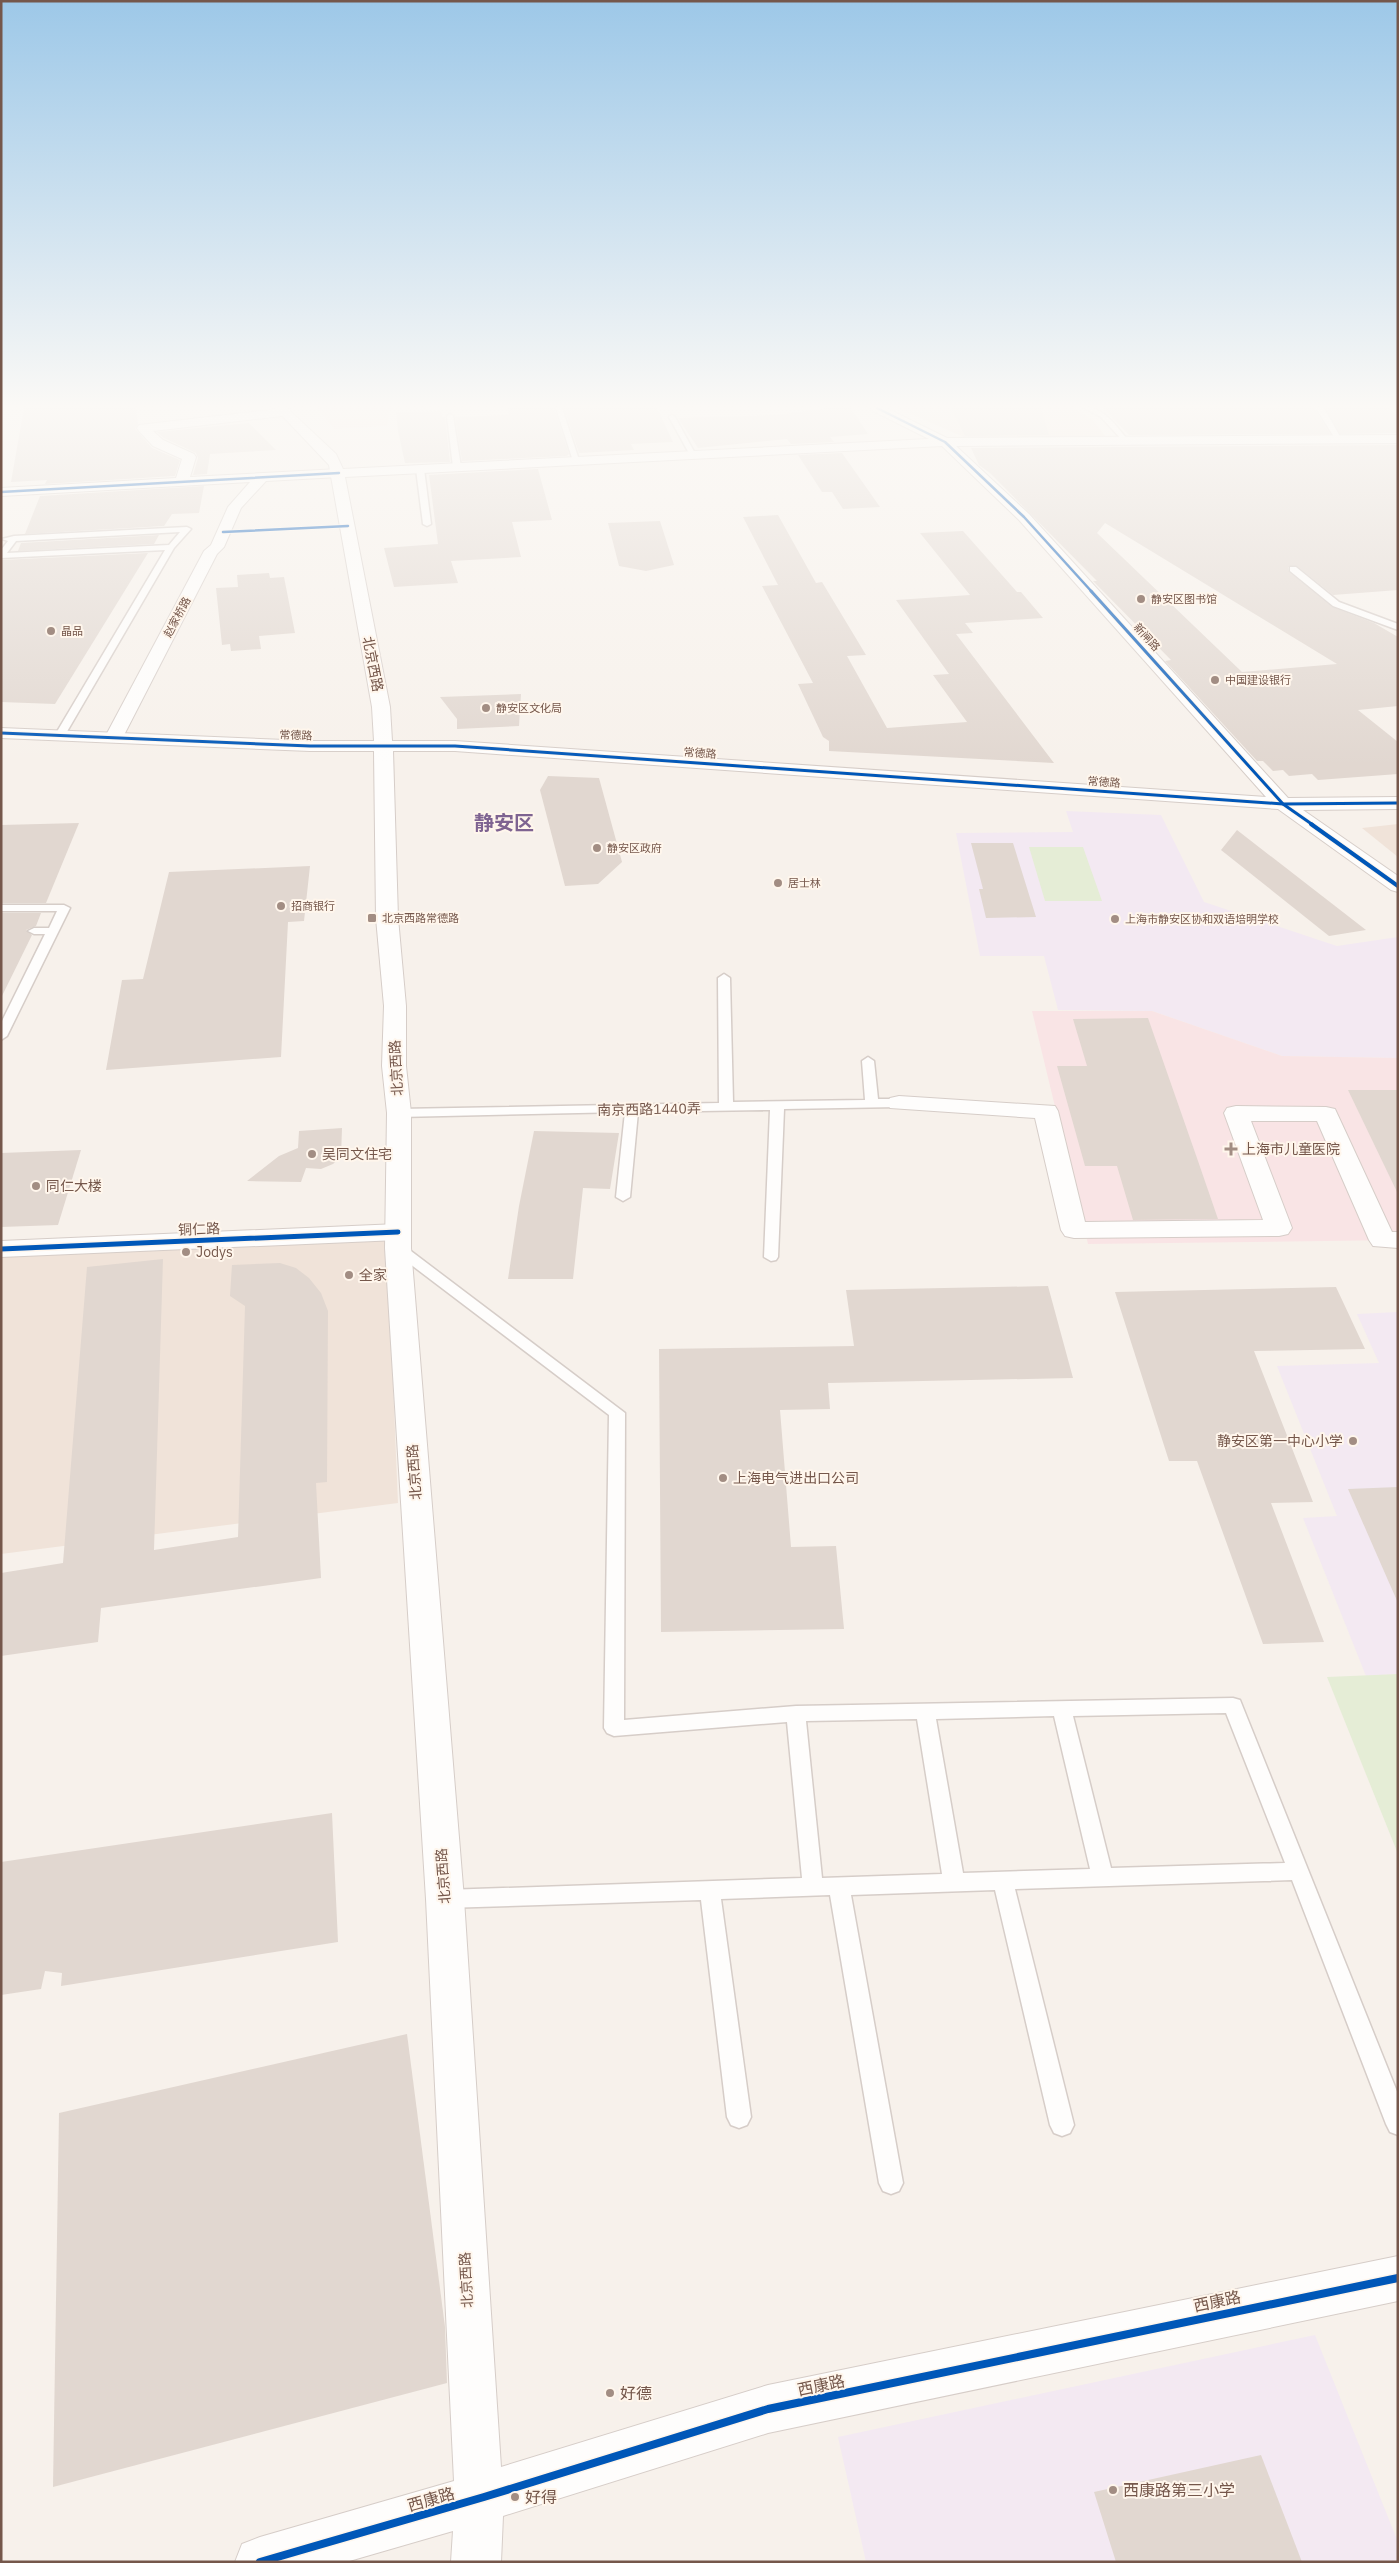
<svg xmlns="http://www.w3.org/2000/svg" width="1399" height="2563" font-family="'IBM Plex Sans','Noto Sans SC',sans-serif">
	<rect width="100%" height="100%" fill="#f7f1eb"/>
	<g fill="#f0e3d9">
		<path d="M897 408H1073L1093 420 1105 436 966 438Z"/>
		<path d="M1398 824V857L1362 828Z"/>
		<path d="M387 1240 398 1503 1 1554V1253Z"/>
	</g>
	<path fill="#f7e6df" d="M317 408H445L390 409 387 426 334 429Z"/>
	<g fill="#f3e9f2">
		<path d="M1066 811 1161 815 1204 902 1337 946 1398 937V1058L1282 1056 1152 1011 1058 1010 1044 956H980L956 833 1073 832Z"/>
		<path d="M1398 1312V1674L1366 1676 1303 1518 1337 1516 1277 1366 1379 1363 1357 1314Z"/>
		<path d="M1315 2335 1398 2542V2562H866L838 2437Z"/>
	</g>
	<path fill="#f9e4e5" d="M1032 1011H1152L1282 1056 1398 1058V1240L1088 1244Z"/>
	<g fill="#e5edd6">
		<path d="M1029 847H1083L1102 901H1045Z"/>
		<path d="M1398 1674V1854L1327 1677Z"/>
	</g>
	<g fill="#e1d7d0" fill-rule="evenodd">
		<path d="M24 408H136L138 424 135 429 138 432 152 448 180 460 175 476 45 484 47 480 11 482Z"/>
		<path d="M507 408H554L569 454 567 456 462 461 455 417 509 415Z"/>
		<path d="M564 408H657L673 442 631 444 634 450 579 453Z"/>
		<path d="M827 408H851L868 434 830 437 834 442 791 444 787 439 698 448 678 418 777 415Z"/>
		<path d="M951 408H1041L1049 435 965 436Z"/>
		<path d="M1103 408H1314L1330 434 1129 435Z"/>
		<path d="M1325 408H1389L1398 416V433L1340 434Z"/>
		<path d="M441 411 442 417H445L450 462 405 463 398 431 396 412Z"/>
		<path d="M249 423 276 450 210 454 207 474 193 475 198 458 196 453 164 438 157 432Z"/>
		<path d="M1398 445V590L1333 595 1297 566 1288 567 1289 572 1332 607 1374 623 1398 637V706L1358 710 1398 742V774L1318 780 1312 774 1289 776 1283 770 1273 771 1263 761H1257L1165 661 1171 660 1093 581H1097L990 473 979 465 971 448ZM1105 523 1337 664 1242 672 1097 533Z"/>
		<path d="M842 453 880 507 843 509 832 492H822L798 455Z"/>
		<path d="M538 469 552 520 512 522 521 557 451 561 458 583 394 587 384 548 438 544 429 475Z"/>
		<path d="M204 486 199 513 172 514 164 526 25 534 40 496Z"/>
		<path d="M778 515 816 583 822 582 866 655 847 656 887 728 967 722 933 675 949 674 896 600 970 595 920 533 963 531 1017 592H1021L1043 618 965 623 973 633 956 634 1054 763 829 751V741L823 737 798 684 813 683 762 586 778 585 743 517Z"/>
		<path d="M660 521 674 565 646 571 619 566 608 523Z"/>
		<path d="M159 535 154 544 18 551 21 543Z"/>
		<path d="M148 553 55 704 1 702V560Z"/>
		<path d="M269 573 270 578 284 577 295 633 259 636 261 649 231 651 230 644 222 645 216 588 238 587 237 575Z"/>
		<path d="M521 694 519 726 457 729V719L440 697Z"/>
		<path d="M548 776 599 778 622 862 598 884 565 886 540 790Z"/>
		<path d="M79 823 46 903H1V825Z"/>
		<path d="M1237 830 1366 930 1329 936 1221 850Z"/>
		<path d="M971 843H1013L1036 917 986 918 979 889H983Z"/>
		<path d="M310 866 304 921 288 922 281 1057 106 1070 122 980 143 979 169 872Z"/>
		<path d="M1 913H41L36 926 26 930 32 935 1 998Z"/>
		<path d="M1148 1018 1198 1161 1218 1219 1133 1220 1117 1166H1085L1057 1066H1087L1073 1019Z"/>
		<path d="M1348 1090H1398V1194Z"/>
		<path d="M342 1128 341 1157 333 1164 321 1169 306 1168 301 1182 247 1181 279 1156 298 1148 299 1131Z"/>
		<path d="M534 1131 619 1133 610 1189 583 1188 573 1279H508L519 1206Z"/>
		<path d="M81 1150 58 1225 1 1227V1153Z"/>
		<path d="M163 1259 154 1550 238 1537 245 1306 230 1296 232 1265 280 1263 296 1268 309 1278 321 1293 328 1311 327 1482 316 1483 321 1578 101 1608 98 1642 1 1656V1573L63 1563 87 1267Z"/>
		<path d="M1048 1286 1073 1378 828 1383 830 1409 780 1410 791 1547 836 1546 844 1629 661 1632 659 1349 854 1346 846 1290Z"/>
		<path d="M1336 1287 1365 1349 1254 1351 1313 1502 1271 1503 1324 1642 1263 1644 1197 1461H1169L1115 1292Z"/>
		<path d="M1398 1487V1603L1348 1489Z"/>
		<path d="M332 1813 338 1942 61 1986 62 1973 45 1971 41 1989 1 1995V1862Z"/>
		<path d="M407 2034 445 2327 447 2383 53 2487 59 2113Z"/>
		<path d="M1261 2455 1302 2562H1116L1094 2492Z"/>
	</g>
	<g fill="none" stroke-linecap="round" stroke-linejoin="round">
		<g stroke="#d6cdc8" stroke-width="3">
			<g id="lane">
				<path d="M556 408H562L580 463 573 461Z"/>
				<path d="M1084 408C1103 406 1116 426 1127 439V441H1123L1101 417Z"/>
				<path d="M1316 408H1322L1325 410 1342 440H1338L1334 437Z"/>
				<path d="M450 414 453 416 461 467 457 469 453 467 447 416Z"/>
				<path d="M672 415 675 417 697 457 690 455 669 417Z"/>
				<path d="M420 467 424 469 431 524 427 526 423 524 416 469Z"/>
				<path d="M187 527 191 529 174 548 65 735 57 737 55 735 165 550 1 558V550L8 541 2 539 14 536ZM180 532 169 545 7 553 16 541Z"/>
				<path d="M1290 567H1296L1339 602 1398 624V630L1333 606 1290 571Z"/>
				<path d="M1 905H64L70 908 7 1036 1 1040V1023L45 934H34L28 931 34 928H49L57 911H1Z"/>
				<path d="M724 974 730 978 733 1102 865 1100 862 1061 868 1057 874 1061 878 1099H899L906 1103 899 1107 784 1109 778 1257 776 1260 771 1261 764 1257 770 1110 638 1112 630 1197 623 1201 616 1197 625 1112 399 1117 392 1113 399 1109 719 1103 718 978Z"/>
				<path d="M398 1244 403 1245 625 1413 624 1720 796 1706 1233 1698 1240 1700 1398 2094V2135L1390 2132 1386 2124 1292 1880 1015 1889 1074 2125 1070 2133 1062 2136 1054 2133 1050 2125 995 1890 851 1895 903 2183 899 2191 891 2194 883 2191 879 2183 830 1895 721 1899 751 2117 747 2125 739 2128 731 2125 727 2117 701 1900 445 1908 438 1905 435 1899 438 1893 445 1890 802 1878 787 1722 614 1736 607 1733 604 1728 609 1415 393 1251 391 1248ZM1226 1713 1285 1863 1111 1868 1073 1716ZM1054 1716 1090 1869 963 1873 936 1719ZM917 1719 942 1874 822 1878 806 1721Z"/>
			</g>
		</g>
		<g stroke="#d6cdc8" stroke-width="2">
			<g id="street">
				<path d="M286 408 290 409V415L153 431 163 440 194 454 196 457 190 477 339 469 346 473 339 477 266 481 241 508 224 547 217 554 123 737 120 741H108L105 737 204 551 211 545 228 507 250 482 1 496V488L176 478 182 459 153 446 139 431 137 428 139 425Z"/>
				<path d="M899 1096 1055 1106 1058 1111 1085 1222 1263 1220 1224 1113 1227 1108 1236 1106 1326 1107 1335 1109 1392 1232H1398V1248L1373 1246 1369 1240 1317 1121H1251L1292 1228 1288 1234 1279 1236 1074 1238 1065 1236 1061 1230 1035 1118 890 1108 887 1103 890 1098Z"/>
				<path d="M398 1224 407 1226 411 1232 407 1238 398 1240 1 1257V1241Z"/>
			</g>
		</g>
		<g stroke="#d6cdc8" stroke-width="2">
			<path id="secondary" d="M275 408H287L336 454 343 469 929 439 873 411 871 408H886L947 438 1398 435V443L956 446 1029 514 1288 798 1398 797V809L1303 810 1398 876V892L1391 890 1278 809 455 751H393L398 918 406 1006V1066L411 1113V1248L464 1899 501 2467 768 2385 1398 2256V2301L768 2433 503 2516 501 2562H451L453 2531 346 2562H235L242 2544 260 2537 454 2481 426 1899 385 1248 387 1113 382 1066 384 1006 376 918 374 751H310L1 738V728L310 741H374L372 707 329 465ZM942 446 1019 520 1266 797 455 741H392L390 707 345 477Z"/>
		</g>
		<use href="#lane" fill="#fefdfc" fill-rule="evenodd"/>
		<use href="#street" fill="#fefdfc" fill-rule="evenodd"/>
		<use href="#secondary" fill="#fefdfc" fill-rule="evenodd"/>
		<g stroke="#fff6ec" stroke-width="4">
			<g id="cycleway-far4">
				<path d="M877 408 945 442 1024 517 1092 592"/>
				<path d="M1 492 339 473"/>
				<path d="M223 532 348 526"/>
			</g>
		</g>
		<g stroke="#fff6ec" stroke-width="5">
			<g id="cycleway-far3">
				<path d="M1091 591 1283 804 1313 825"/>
				<path d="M1 733 310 746H455L1283 804 1398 803"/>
			</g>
		</g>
		<g stroke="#fff6ec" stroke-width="6">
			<path id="cycleway-far2" d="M1311 824 1398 886"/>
		</g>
		<g stroke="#fff6ec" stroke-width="8">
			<path id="cycleway-far1" d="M1 1249 398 1232"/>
		</g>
		<g stroke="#fff6ec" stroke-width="11">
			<path id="cycleway" d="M260 2562 484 2497 768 2409 1398 2278"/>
		</g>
		<use href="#cycleway-far4" stroke="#0057b8" stroke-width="2.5"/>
		<use href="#cycleway-far3" stroke="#0057b8" stroke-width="3"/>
		<use href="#cycleway-far2" stroke="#0057b8" stroke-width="4"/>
		<use href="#cycleway-far1" stroke="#0057b8" stroke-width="5"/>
		<use href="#cycleway" stroke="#0057b8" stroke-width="8"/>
	</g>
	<linearGradient id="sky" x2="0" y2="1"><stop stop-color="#9dc8e8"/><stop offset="0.53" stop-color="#fbf9f6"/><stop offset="1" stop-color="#fbf9f6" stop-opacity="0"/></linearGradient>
	<rect width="1399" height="766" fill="url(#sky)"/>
	<g fill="#a28d83" stroke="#fff6ec" stroke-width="2">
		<circle cx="1141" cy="599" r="5"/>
		<circle cx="51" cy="631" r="5"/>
		<circle cx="1215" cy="680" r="5"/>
		<circle cx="486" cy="708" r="5"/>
		<circle cx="597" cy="848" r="5"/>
		<circle cx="778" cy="883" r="5"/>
		<circle cx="281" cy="906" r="5"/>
		<rect x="367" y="913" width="10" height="10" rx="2.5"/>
		<circle cx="1115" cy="919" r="5"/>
		<path d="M1228.5 1141.5h5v5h5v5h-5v5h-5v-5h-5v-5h5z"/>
		<circle cx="312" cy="1154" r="5"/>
		<circle cx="36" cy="1186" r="5"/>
		<circle cx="186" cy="1252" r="5"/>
		<circle cx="349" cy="1275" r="5"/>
		<circle cx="1353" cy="1441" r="5"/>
		<circle cx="723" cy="1478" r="5"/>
		<circle cx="610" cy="2393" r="5"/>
		<circle cx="1113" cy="2490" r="5"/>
		<circle cx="515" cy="2497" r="5"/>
	</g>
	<g text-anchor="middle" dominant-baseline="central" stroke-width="4" stroke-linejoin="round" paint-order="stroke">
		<g font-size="11" fill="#75574b" stroke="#fff6ec" text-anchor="start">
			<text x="1151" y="599">静安区图书馆</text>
			<text x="61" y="631">晶品</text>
			<text x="1225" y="680">中国建设银行</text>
			<text x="496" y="708">静安区文化局</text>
			<text x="607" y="848">静安区政府</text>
			<text x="788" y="883">居士林</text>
			<text x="291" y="906">招商银行</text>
			<text x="382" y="918">北京西路常德路</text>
			<text x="1125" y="919">上海市静安区协和双语培明学校</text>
		</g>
		<g font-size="11" fill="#75574b" stroke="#fff6ec">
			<text transform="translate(177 617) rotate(-62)">赵家桥路</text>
			<text transform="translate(1147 637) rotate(48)">新闸路</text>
			<text transform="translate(296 735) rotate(2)">常德路</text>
			<text transform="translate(700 753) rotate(4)">常德路</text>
			<text transform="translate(1104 782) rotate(4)">常德路</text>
		</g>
		<g font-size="14" fill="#75574b" stroke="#fff6ec">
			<text transform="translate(373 664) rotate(79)">北京西路</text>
			<text transform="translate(396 1068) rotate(-93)">北京西路</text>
			<text transform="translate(649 1109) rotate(-1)">南京西路1440弄</text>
			<text transform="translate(199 1229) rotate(-2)">铜仁路</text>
			<text transform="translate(414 1472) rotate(-94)">北京西路</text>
			<text transform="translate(443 1876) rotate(-94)">北京西路</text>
			<text transform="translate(466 2280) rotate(-93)">北京西路</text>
		</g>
		<g font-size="14" fill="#75574b" stroke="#fff6ec" text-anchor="start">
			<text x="1242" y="1149">上海市儿童医院</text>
			<text x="322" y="1154">吴同文住宅</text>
			<text x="46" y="1186">同仁大楼</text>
			<text x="196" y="1252">Jodys</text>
			<text x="359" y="1275">全家</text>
			<text x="1343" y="1441" text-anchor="end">静安区第一中心小学</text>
			<text x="733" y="1478">上海电气进出口公司</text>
		</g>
		<g font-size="16" fill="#75574b" stroke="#fff6ec">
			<text transform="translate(1217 2301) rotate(-12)">西康路</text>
			<text transform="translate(821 2385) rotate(-12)">西康路</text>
			<text transform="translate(431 2499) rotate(-16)">西康路</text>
		</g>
		<g font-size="16" fill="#75574b" stroke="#fff6ec" text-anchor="start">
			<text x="620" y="2393">好德</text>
			<text x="1123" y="2490">西康路第三小学</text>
			<text x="525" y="2497">好得</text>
		</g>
		<g font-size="20" font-weight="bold" fill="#7e6391" stroke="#fff6ec">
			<text x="504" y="822">静安区</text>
		</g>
	</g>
	<rect width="1399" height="2563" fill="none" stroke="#75574b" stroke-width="5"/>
</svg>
